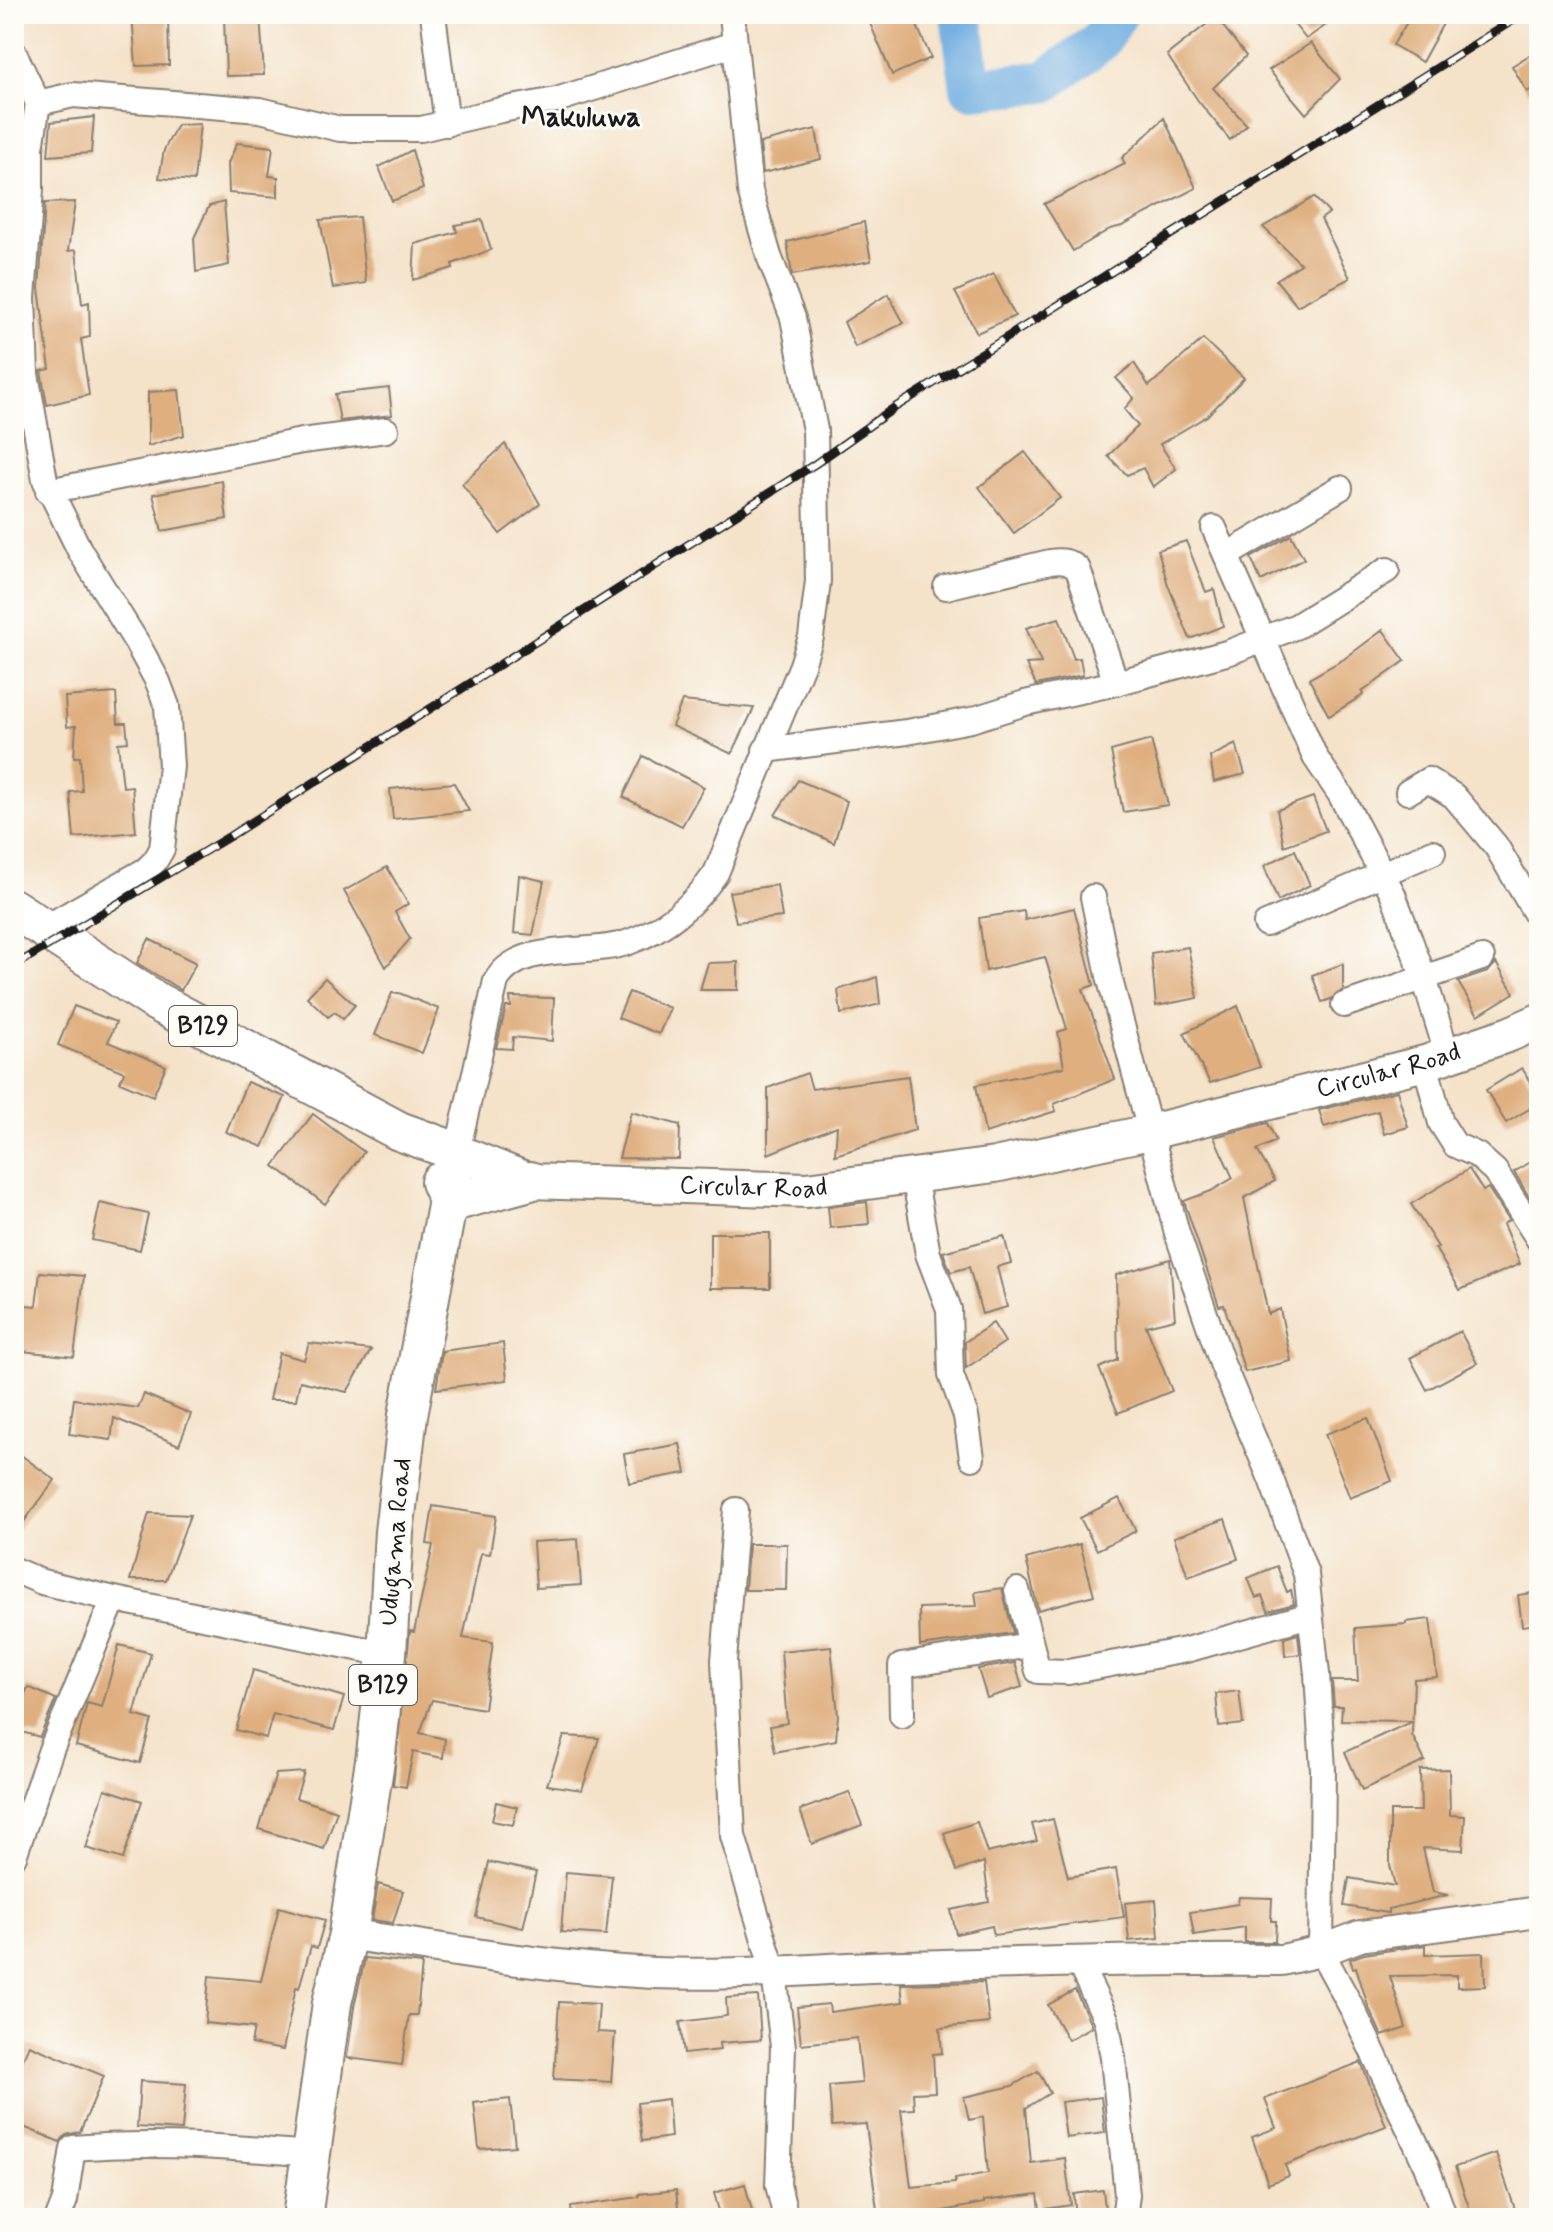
<svg xmlns="http://www.w3.org/2000/svg" width="1553" height="2232" font-family="Mynerve,sans-serif">
	<rect width="100%" height="100%" fill="#fdfcf7"/>
	<filter id="ink" filterUnits="userSpaceOnUse"><feTurbulence type="fractalNoise" baseFrequency=".0125" numOctaves="2"/><feDisplacementMap in="SourceGraphic" scale="16" xChannelSelector="R" yChannelSelector="G"/><feConvolveMatrix kernelMatrix="1 2 1 2 8 2 1 2 1" color-interpolation-filters="sRGB"/></filter>
	<filter id="wash" filterUnits="userSpaceOnUse"><feTurbulence type="fractalNoise" baseFrequency=".006" numOctaves="4" result="noise"/><feDisplacementMap in="SourceGraphic" scale="32" xChannelSelector="R" yChannelSelector="G"/><feGaussianBlur stdDeviation="1.8" result="paint"/><feColorMatrix in="noise" values="0 0 0 0 0 0 0 0 0 0 0 0 0 0 0 0 0 1.4 0 .05"/><feComposite in="paint" operator="in"/></filter>
	<g filter="url(#wash)">
		<rect width="100%" height="100%" fill="#f4e2c9"/>
		<g fill="none" stroke-linecap="round" stroke-linejoin="round">
			<path stroke="#6eace0" stroke-width="42" d="M961 14 971 88 1045 82 1099 42 1117 14"/>
		</g>
		<g id="blocks">
			<g fill="#dfaf7f">
				<path d="M132 14 168 15 169 65 136 66Z"/>
				<path d="M238 14H260L264 75 226 76 224 16Z"/>
				<path d="M866 14H912L931 58 892 75Z"/>
				<path d="M1286 14H1342L1306 39Z"/>
				<path d="M1412 14H1436L1445 20 1422 62 1393 45Z"/>
				<path d="M1216 17 1246 56 1213 88 1247 125 1230 140 1199 102 1167 55Z"/>
				<path d="M1311 43 1340 79 1306 114 1269 70Z"/>
				<path d="M1539 49V84L1527 92 1512 66Z"/>
				<path d="M94 117 91 153 48 156 51 122Z"/>
				<path d="M1164 118 1196 188 1122 226 1110 229 1073 251 1044 204 1125 164 1122 158Z"/>
				<path d="M200 124 194 181 159 178 164 150 177 125Z"/>
				<path d="M816 129 821 159 763 173 760 143Z"/>
				<path d="M237 143 273 147 269 176 278 177V197L229 193 228 163Z"/>
				<path d="M412 150 423 189 392 201 379 167Z"/>
				<path d="M1314 197 1329 213 1321 219 1350 278 1297 306 1276 280 1301 264 1263 227Z"/>
				<path d="M75 202 68 251 76 250 82 304 89 302 90 337 81 339 89 395 47 405 41 371 50 369 39 289 45 203Z"/>
				<path d="M224 202 229 265 196 272 194 238 209 206Z"/>
				<path d="M359 217 366 283 333 288 320 220Z"/>
				<path d="M482 220 491 250 452 264 453 268 413 280 415 244 457 232 455 225Z"/>
				<path d="M864 222 871 261 792 275 787 242Z"/>
				<path d="M994 274 1015 316 977 333 955 292Z"/>
				<path d="M888 294 904 323 855 347 844 322Z"/>
				<path d="M1203 339 1244 378 1207 416 1160 444 1176 469 1153 487 1143 468 1127 475 1108 456 1138 426 1124 409 1134 398 1116 378 1134 363 1149 386Z"/>
				<path d="M389 388 392 415 340 421 335 394Z"/>
				<path d="M179 390 184 435 148 446V392Z"/>
				<path d="M505 444 540 504 500 534 462 484Z"/>
				<path d="M1025 452 1060 498 1014 533 979 487Z"/>
				<path d="M222 481 227 519 162 531 153 494Z"/>
				<path d="M1291 535 1304 559 1261 581 1251 558Z"/>
				<path d="M1186 541 1206 592 1214 589 1223 626 1190 639 1168 585 1158 550Z"/>
				<path d="M1059 618 1074 659 1080 658 1083 675 1036 685 1026 664 1041 663 1026 628Z"/>
				<path d="M1383 630 1405 661 1362 692 1363 695 1329 716 1309 679 1344 659Z"/>
				<path d="M116 693 118 723H126L128 742 118 743 123 787 132 786 136 832 74 838 70 792 82 791 80 757H74L76 726 67 727 65 697Z"/>
				<path d="M682 701 754 708 732 754 672 726Z"/>
				<path d="M1151 740 1168 805 1123 812 1111 751Z"/>
				<path d="M1236 744 1245 774 1214 782 1210 757Z"/>
				<path d="M643 756 704 787 682 826 623 797Z"/>
				<path d="M798 780 847 801 834 843 775 815Z"/>
				<path d="M454 783 469 811 393 819 390 789Z"/>
				<path d="M1313 797 1326 831 1284 846 1277 810Z"/>
				<path d="M1295 850 1310 885 1278 901 1264 866Z"/>
				<path d="M387 867 408 904 395 912 410 939 386 967 344 891Z"/>
				<path d="M519 875 544 881 533 935 514 933Z"/>
				<path d="M777 885 782 917 736 922 729 892Z"/>
				<path d="M1074 908 1094 985 1083 989 1115 1079 1054 1104 1056 1111 985 1133 976 1085 1064 1067 1058 1032 1067 1029 1045 957 986 971 979 918 1024 911 1025 920Z"/>
				<path d="M149 939 196 963 181 990 137 963Z"/>
				<path d="M1188 947 1198 998 1156 1006 1151 953Z"/>
				<path d="M738 962V990H700L708 963Z"/>
				<path d="M1496 963 1514 993 1478 1015 1458 982 1488 972Z"/>
				<path d="M1343 964V990L1331 999 1322 1002 1312 975Z"/>
				<path d="M877 977 880 1004 841 1014 838 990Z"/>
				<path d="M325 978 355 1005 343 1019 335 1012 328 1017 307 997Z"/>
				<path d="M629 992 670 1008 659 1034 618 1018Z"/>
				<path d="M392 993H399L439 1009 422 1053 375 1035Z"/>
				<path d="M510 997 554 998 552 1041 513 1037 512 1049 496 1048 506 1007H511Z"/>
				<path d="M74 1006 116 1022 108 1042 166 1066 153 1096 120 1082 124 1072 58 1045Z"/>
				<path d="M1238 1006 1260 1067 1210 1083 1184 1033Z"/>
				<path d="M1522 1068 1539 1096V1103L1506 1123 1486 1090Z"/>
				<path d="M807 1073 812 1089 908 1076 915 1130 835 1155 837 1126 768 1154V1088Z"/>
				<path d="M247 1082 285 1097 263 1147 226 1132Z"/>
				<path d="M1397 1091 1408 1127 1384 1134 1378 1111 1324 1127 1319 1110Z"/>
				<path d="M631 1112 680 1125 679 1159 619 1158Z"/>
				<path d="M313 1114 364 1152 325 1204 274 1166Z"/>
				<path d="M1268 1123 1276 1141 1257 1150 1275 1181 1244 1198 1268 1314 1280 1309 1291 1361 1245 1372 1224 1305 1219 1306 1184 1201 1211 1191 1233 1178 1214 1137Z"/>
				<path d="M1539 1157V1202L1534 1205 1514 1172Z"/>
				<path d="M1469 1169 1483 1191 1488 1188 1509 1220 1503 1224 1520 1264 1460 1290 1435 1248 1438 1247 1411 1204Z"/>
				<path d="M867 1202 869 1224 830 1228 828 1207Z"/>
				<path d="M100 1203 148 1214 140 1250 92 1240Z"/>
				<rect x="710" y="1233" width="60" height="55"/>
				<path d="M1004 1236 1011 1263 997 1267 1007 1307 982 1314 969 1267 951 1272 943 1252Z"/>
				<path d="M1170 1259 1175 1319 1146 1326 1172 1391 1118 1413 1099 1368 1118 1360 1116 1275Z"/>
				<path d="M40 1272 84 1276 74 1357 14 1350V1304L36 1306Z"/>
				<path d="M993 1323 1005 1342 966 1368 965 1342Z"/>
				<path d="M1460 1331 1477 1363 1427 1390 1410 1358Z"/>
				<path d="M309 1343 371 1350 347 1392 300 1381 296 1400H269L279 1353 304 1360Z"/>
				<path d="M503 1343 507 1380 436 1389 442 1351Z"/>
				<path d="M144 1394 191 1414 179 1445 114 1418 111 1440 69 1434 74 1399 138 1408Z"/>
				<path d="M1368 1418 1392 1481 1350 1498 1325 1434Z"/>
				<path d="M680 1444 686 1473 629 1483 624 1454Z"/>
				<path d="M14 1450 55 1480 14 1535Z"/>
				<path d="M1119 1498 1136 1531 1097 1550 1080 1518Z"/>
				<path d="M433 1506 496 1516 490 1554 481 1553 463 1638 493 1642 484 1709 432 1700 420 1733 445 1739 443 1758 413 1752 406 1787 393 1785 410 1631 414 1632 433 1545 427 1544Z"/>
				<path d="M149 1513 190 1515 166 1580H130Z"/>
				<path d="M1225 1519 1238 1559 1188 1577 1174 1537Z"/>
				<path d="M578 1539 581 1585 536 1588 533 1542Z"/>
				<path d="M748 1544H787L786 1590H745Z"/>
				<path d="M1080 1544 1094 1595 1038 1610 1026 1559Z"/>
				<path d="M1277 1566 1287 1592 1291 1590 1294 1604 1268 1611 1262 1596 1256 1598 1248 1578Z"/>
				<path d="M1002 1588 1013 1633 920 1646 919 1608 977 1606 975 1592Z"/>
				<path d="M1539 1592V1624L1522 1626 1518 1595Z"/>
				<path d="M1430 1619 1437 1677 1414 1679 1412 1735 1425 1761 1362 1790 1345 1752 1413 1721 1341 1720 1342 1706H1334L1332 1681H1358L1355 1628 1406 1624V1622Z"/>
				<path d="M1298 1634 1300 1654 1285 1656 1284 1638Z"/>
				<path d="M119 1645 151 1653 134 1715 152 1720 140 1763 76 1746 87 1703 102 1707Z"/>
				<path d="M831 1646 838 1715 836 1740 775 1752 770 1726 787 1723 781 1651Z"/>
				<path d="M1015 1663 1022 1687 987 1698 978 1669Z"/>
				<path d="M253 1670 344 1697 334 1730 273 1714 266 1738 236 1730Z"/>
				<path d="M28 1687 56 1699 40 1737 14 1730V1719Z"/>
				<path d="M1239 1691 1243 1724 1219 1727 1216 1694Z"/>
				<path d="M564 1736 599 1738 582 1790 547 1785Z"/>
				<path d="M1449 1769 1450 1815 1465 1816 1463 1850 1423 1848 1433 1892 1448 1895 1388 1909V1913L1344 1906 1349 1878 1395 1886 1390 1865V1811H1421L1420 1770Z"/>
				<path d="M304 1772 296 1798 337 1811 324 1849 259 1829 276 1774Z"/>
				<path d="M105 1789 142 1801 123 1859 86 1848Z"/>
				<path d="M849 1792 862 1825 812 1844 800 1810Z"/>
				<path d="M496 1802 517 1807 513 1825 492 1821Z"/>
				<path d="M1053 1819 1068 1877 1116 1869 1124 1917 994 1935 992 1926 956 1934 951 1910 989 1902 984 1862 957 1871 944 1833 977 1822 987 1853 1037 1841 1032 1824Z"/>
				<path d="M489 1862 536 1872 523 1928 476 1917Z"/>
				<path d="M566 1872 612 1876 606 1935 561 1932Z"/>
				<path d="M378 1884 403 1891 393 1923 372 1920Z"/>
				<path d="M1239 1897 1272 1898 1271 1921H1276L1275 1942H1245V1927L1194 1935 1190 1912 1238 1904Z"/>
				<path d="M1156 1900 1159 1938 1129 1941 1125 1903Z"/>
				<path d="M279 1907 325 1920 317 1948 311 1946 299 1988 296 1987 283 2050 251 2044 254 2028 205 2023 209 1976 261 1981Z"/>
				<path d="M1426 1945V1955L1484 1953 1485 1986 1457 1987V1975L1390 1976 1406 2028 1382 2036 1368 2006 1356 1967 1353 1968 1350 1959 1364 1954Z"/>
				<path d="M365 1958 422 1964 417 2015H409L402 2065 347 2058 354 2007Z"/>
				<path d="M984 1982 989 2023 940 2028 942 2053 933 2054 935 2092 913 2093 914 2109 901 2110 911 2187 955 2183V2179L988 2173 983 2117 969 2120 964 2097 1012 2086 1038 2071 1050 2093 1026 2108 1031 2163 1065 2158 1071 2205 1040 2210 1038 2194 984 2201V2203L938 2212 939 2218H878L866 2124 832 2126 829 2086 862 2083 857 2038 801 2044 797 2007 829 2004 830 2012 903 2002 901 1984Z"/>
				<path d="M1075 1990 1092 2026 1068 2040 1048 2005Z"/>
				<path d="M758 1996 761 2040 719 2043 720 2050 684 2054 680 2022 727 2016 726 1998Z"/>
				<path d="M559 2002 599 2004 597 2032 615 2033 611 2082 554 2079Z"/>
				<path d="M29 2045 104 2076 80 2132 66 2135 60 2142 14 2123V2080Z"/>
				<path d="M1361 2062 1386 2126 1285 2165 1289 2176 1268 2184 1252 2137 1276 2128 1265 2099Z"/>
				<path d="M140 2081 186 2084 182 2130 137 2127Z"/>
				<path d="M1101 2097 1105 2133 1066 2138 1061 2102Z"/>
				<path d="M510 2099 515 2146 479 2149 474 2103Z"/>
				<path d="M668 2099 671 2137 642 2141 637 2103Z"/>
				<path d="M1496 2153 1518 2218H1473L1455 2167Z"/>
				<path d="M745 2184 754 2218H721L714 2193Z"/>
				<path d="M676 2190 679 2218H572L571 2207 639 2197V2194Z"/>
				<path d="M1103 2190 1106 2218H1076L1074 2194Z"/>
			</g>
		</g>
	</g>
	<g filter="url(#ink)">
		<use href="#blocks" fill-opacity="0" stroke="#887f72" stroke-width="2"/>
		<g fill="none" stroke-linecap="round" stroke-linejoin="round">
			<g stroke="#887f72" stroke-width="28">
				<g id="minor">
					<path d="M433 14 447 124"/>
					<path d="M14 53 38 103 31 148V189L23 298 26 374 45 480 80 551 137 643 158 682 167 706 171 766 162 849 155 861 146 870 45 928"/>
					<path d="M38 103 73 95 260 110 340 129H421L501 110 556 100 734 44"/>
					<path d="M48 491 302 441 386 430"/>
					<path d="M1214 528 1315 757 1340 794 1393 894 1424 978 1442 1037 1445 1056"/>
					<path d="M1235 550 1227 555 1340 488"/>
					<path d="M946 587 1050 562C1062 560 1068 561 1078 569L1116 683"/>
					<path d="M765 750 907 732 971 720 1025 703 1116 683 1230 652 1297 626 1387 570"/>
					<path d="M1408 792 1428 780 1454 796 1496 846 1539 919"/>
					<path d="M1093 897 1109 976 1177 1233 1223 1366 1271 1479 1306 1574 1317 1674 1323 1770 1321 1951 1353 2010 1426 2165 1445 2218"/>
					<path d="M1266 924 1433 852"/>
					<path d="M1344 1005 1482 958"/>
					<path d="M1425 1063 1441 1123 1455 1145 1477 1155 1495 1171 1539 1240"/>
					<path d="M457 1152 496 981C520 939 589 957 629 942 665 929 695 904 716 873L802 665 811 637 818 581 815 430 793 318 769 256 750 191 732 14"/>
					<path d="M914 1176 928 1254 949 1309 951 1375 966 1416 972 1458"/>
					<path d="M736 1510 724 1661 733 1836 774 1973 783 2047 778 2185 786 2218"/>
					<path d="M14 1570 42 1582 114 1599 387 1654"/>
					<path d="M1017 1590 1038 1671 1068 1672 1186 1650 1310 1615"/>
					<path d="M902 1715 901 1666 1030 1645"/>
					<path d="M14 1856 51 1750 114 1599"/>
					<path d="M1079 1963 1106 2019 1113 2058 1127 2195 1124 2218"/>
					<path d="M58 2218 65 2200 73 2148C153 2141 232 2147 311 2154"/>
				</g>
			</g>
			<g stroke="#887f72" stroke-width="34">
				<path id="tertiary" d="M348 1934C449 1950 551 1968 653 1973 726 1976 798 1970 871 1967 1008 1963 1145 1959 1282 1960L1321 1951 1360 1936 1539 1912"/>
			</g>
			<g stroke="#887f72" stroke-width="38">
				<g id="secondary">
					<path id="s1" d="M457 1152 530 1181 807 1190 995 1165 1150 1132 1425 1063 1510 1034 1539 1021"/>
				</g>
			</g>
			<g stroke="#887f72" stroke-width="42">
				<g id="primary">
					<path d="M14 909 157 1002 399 1131 457 1152 408 1415 394 1532 387 1654 376 1754 348 1934 332 2003 302 2218"/>
					<path d="M440 1182 449 1203 530 1181"/>
				</g>
			</g>
			<use href="#minor" stroke="#fff" stroke-width="24"/>
			<use href="#tertiary" stroke="#fff" stroke-width="30"/>
			<use href="#secondary" stroke="#fff" stroke-width="34"/>
			<use href="#primary" stroke="#fff" stroke-width="38"/>
			<g stroke="#1c1c1c" stroke-width="9">
				<path id="rail" d="M14 966 230 836 815 464 894 408 1523 14"/>
			</g>
			<use href="#rail" stroke="#fdfcf7" stroke-width="6" stroke-dasharray="18" stroke-linecap="butt"/>
		</g>
	</g>
	<g text-anchor="middle" dominant-baseline="central" stroke-width="6" stroke-linejoin="round" paint-order="stroke">
		<g fill="#fdfcf7" stroke="#605f5e" stroke-width="2">
			<rect x="169" y="1006" width="68" height="40" rx="6"/>
			<rect x="349" y="1665" width="68" height="40" rx="6"/>
		</g>
		<g font-size="24" font-weight="bold" fill="#1c1c1c">
			<text x="203" y="1026">B129</text>
			<text x="383" y="1685">B129</text>
		</g>
		<g font-size="26" fill="#1c1c1c" stroke="#fdfcf7">
			<text stroke="none"><textPath href="#s1" startOffset="950">Circular Road</textPath></text>
			<text stroke="none"><textPath href="#s1" startOffset="302">Circular Road</textPath></text>
			<text transform="translate(396 1542) rotate(-85)">Udugama Road</text>
		</g>
		<g font-size="28" font-weight="bold" fill="#1c1c1c" stroke="#fdfcf7">
			<text x="581" y="118">Makuluwa</text>
		</g>
	</g>
	<rect width="1553" height="2232" fill="none" stroke="#fdfcf7" stroke-width="48"/>
</svg>
